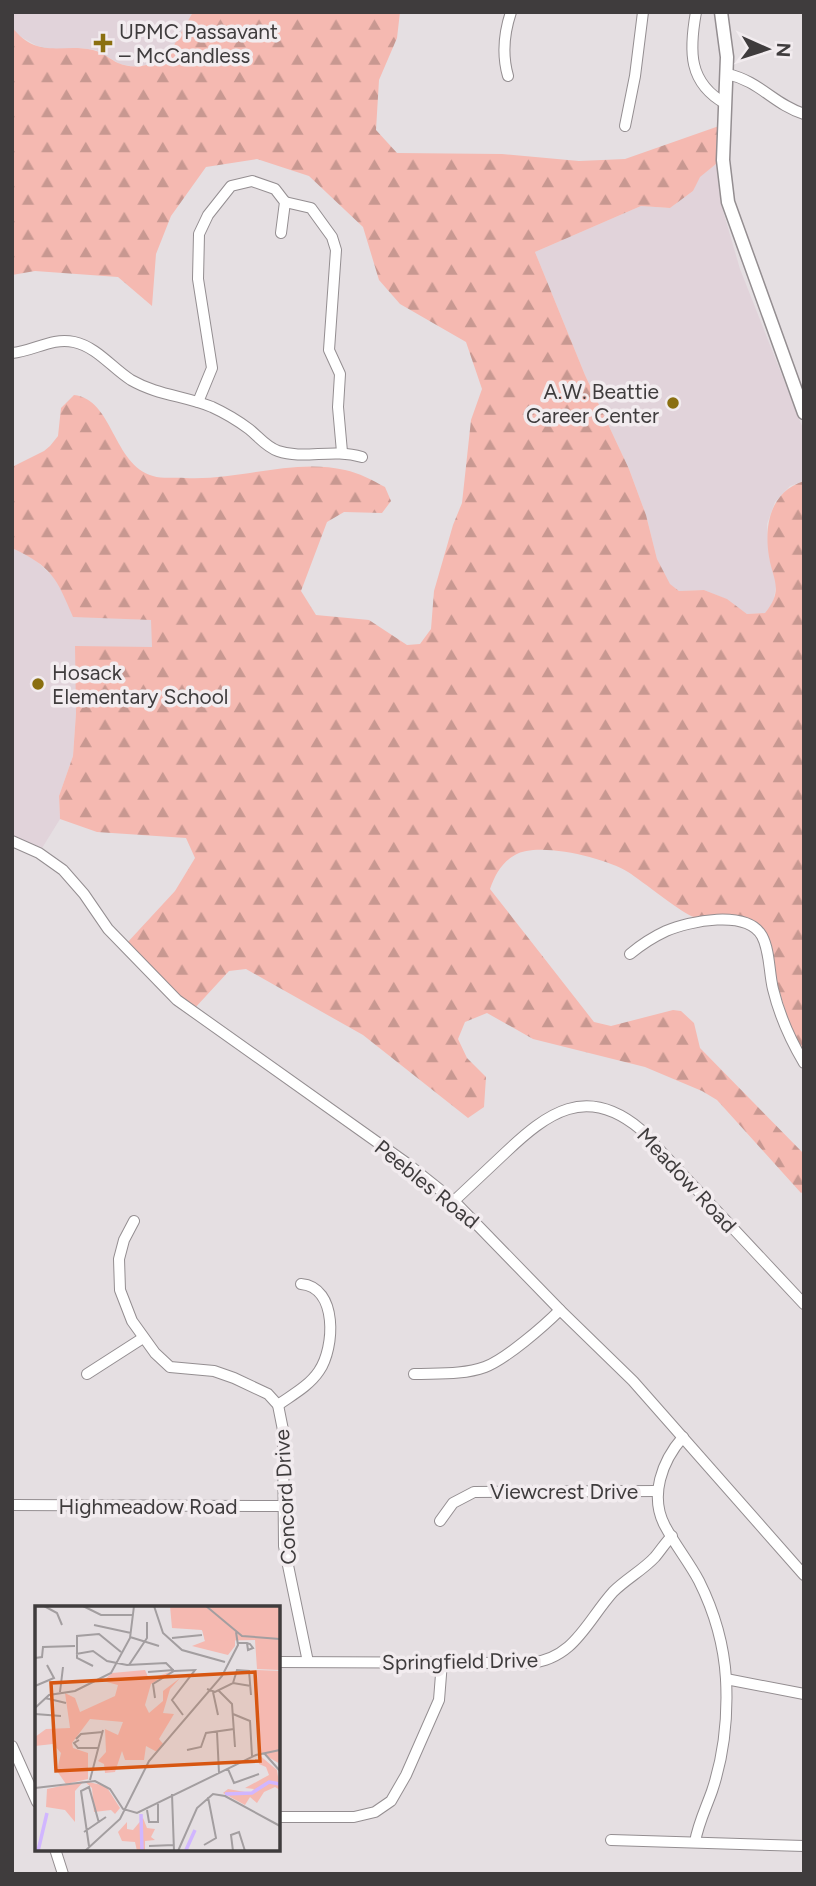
<svg xmlns="http://www.w3.org/2000/svg" width="816" height="1886" font-family="Figtree,sans-serif">
	<defs>
		<pattern id="forest-firs" width="22" height="20" patternUnits="userSpaceOnUse" patternTransform="scale(1.75)"><rect width="22" height="20" fill="#f5b9b1"/><path d="M5 1l3.5 6h-7zM16 11l3.5 6h-7z" fill="#c89891"/></pattern>
	</defs>
	<rect width="100%" height="100%" fill="#e5dfe2"/>
	<g fill="#e1d3da">
		<path d="M12 12H193L166 60 136 67 120 64 96 50 79 48 56 50 37 46 18 35 12 27Z"/>
		<path d="M716 164 721 204 740 269 804 431V481L790 486 775 502 767 524 769 558 777 580 773 604 765 613 747 614 726 599 704 590 679 591 669 584 657 559 646 515 629 469 585 375 535 252 641 206 670 208 693 191 699 177Z"/>
		<path d="M12 548 34 559 57 580 74 616 152 620V648L76 713 73 756 59 796 60 819 39 853 12 841Z"/>
	</g>
	<path fill="url(#forest-firs)" d="M193 12H400L397 38 379 80 376 130 397 153 502 154 579 161 625 159 719 126 716 164 700 177 693 191 670 208 641 206 535 252 585 375 629 469 646 515 657 559 670 584 679 591 704 590 727 599 747 614 765 613C784 590 773 580 769 557 764 525 770 492 804 481V1053C793 1036 786 1013 780 993 774 975 771 935 757 923 738 908 714 921 694 917 684 915 641 880 628 872 606 858 538 841 515 855 501 863 495 875 490 889L594 1022 611 1026 673 1010 681 1011 694 1023 700 1048 804 1154V1191L801 1193 717 1100 702 1091 645 1067 533 1039 487 1013 465 1022 458 1039 467 1058 486 1077 484 1107 468 1118 363 1035 246 969 229 971 194 1009 126 944 175 891 195 858 186 838 97 832 60 819 59 796 73 756 76 713 75 646 152 647 151 620 73 617C56 577 52 567 12 548V467L44 451 50 446 58 436 61 408 74 395C113 399 113 465 153 476 162 479 175 477 185 478 238 481 293 458 345 470 359 473 372 480 385 487L391 501 382 513 344 512 327 522 301 591 316 615 369 620 407 645 420 644 431 629 434 591 453 525 462 503 471 420 482 389 466 342 400 304 379 280 363 227 309 176 257 159 206 167 171 216 156 254 152 306 118 277 35 271 12 275V27C37 60 62 43 93 50 102 52 110 59 118 63 134 70 150 65 166 59Z"/>
	<g fill="none" stroke-linecap="round" stroke-linejoin="round">
		<g stroke="#948e91" stroke-width="12">
			<g id="minor">
				<path d="M696 12C689 51 688 83 726 104"/>
				<path d="M727 74C760 81 773 104 804 114"/>
				<path d="M508 76C502 55 504 33 511 12"/>
				<path d="M625 126 635 76 643 12"/>
				<path d="M285 202 311 208 332 237 336 250 329 350 340 374 338 407 342 452"/>
				<path d="M12 353C34 351 52 337 74 342 97 347 112 368 131 380 157 395 185 396 212 407 225 413 237 420 249 429 258 436 266 447 278 451 304 460 332 448 362 457"/>
				<path d="M198 402 212 368 198 279 199 234 208 215 231 186 252 181 275 189 285 202 281 233"/>
				<path d="M12 841 39 853 63 870 84 894 108 929 177 1000 405 1162 454 1201 560 1310 633 1381 804 1575"/>
				<path d="M630 954C642 944 653 937 666 931 689 921 747 909 762 936 770 951 769 973 773 989 779 1014 791 1041 804 1063"/>
				<path d="M454 1201C471 1185 488 1169 505 1153 547 1113 586 1084 640 1129L804 1304"/>
				<path d="M134 1221 124 1240 119 1259 120 1290 132 1321 155 1353 170 1367 214 1371 234 1378 268 1394 278 1405 283 1430 284 1546 308 1662"/>
				<path d="M87 1374 143 1338"/>
				<path d="M414 1374C437 1373 463 1375 485 1367 506 1359 544 1326 560 1310"/>
				<path d="M278 1405C292 1395 309 1386 319 1371 335 1348 338 1287 301 1284"/>
				<path d="M683 1437C662 1461 649 1496 665 1526 675 1545 689 1562 699 1581 714 1611 724 1646 726 1679 728 1717 724 1755 712 1791 706 1808 698 1824 695 1842"/>
				<path d="M12 1505 283 1506"/>
				<path d="M440 1521 453 1503 474 1492 658 1491"/>
				<path d="M278 1662 530 1663C574 1659 587 1621 613 1592 626 1579 643 1570 655 1557 661 1550 665 1543 672 1536"/>
				<path d="M726 1679 804 1694"/>
				<path d="M12 1746 37 1802"/>
				<path d="M278 1817H354L375 1812 391 1801 406 1775 439 1700 442 1662"/>
				<path d="M611 1840 804 1846"/>
				<path d="M55 1849 63 1874"/>
			</g>
		</g>
		<g stroke="#948e91" stroke-width="15">
			<path id="major" d="M721 12 727 57 723 160 728 202 804 413"/>
		</g>
		<use href="#minor" stroke="#fff" stroke-width="10"/>
		<use href="#major" stroke="#fff" stroke-width="12"/>
	</g>
	<g fill="#8a6f10" stroke="#f2ecef" stroke-width="2.5">
		<path d="M99.5 32.5h7v7h7v7h-7v7h-7v-7h-7v-7h7z"/>
		<circle cx="673" cy="403" r="7"/>
		<circle cx="38" cy="684" r="7"/>
	</g>
	<g text-anchor="middle" dominant-baseline="central" stroke-width="7" stroke-linejoin="round" paint-order="stroke">
		<g font-size="21" fill="#3f3c3d" stroke="#f2ecef" text-anchor="start">
			<text x="119" y="31">UPMC Passavant<tspan x="119" dy="24">– McCandless</tspan></text>
			<text x="659" y="391" text-anchor="end">A.W. Beattie<tspan x="659" dy="24">Career Center</tspan></text>
			<text x="52" y="672">Hosack<tspan x="52" dy="24">Elementary School</tspan></text>
		</g>
		<g font-size="21" fill="#3f3c3d" stroke="#f2ecef">
			<text transform="translate(687 1180) rotate(47)">Meadow Road</text>
			<text transform="translate(427 1184) rotate(39)">Peebles Road</text>
			<text x="564" y="1491">Viewcrest Drive</text>
			<text transform="translate(285 1497) rotate(-93)">Concord Drive</text>
			<text x="148" y="1506">Highmeadow Road</text>
			<text transform="translate(460 1661) rotate(-1)">Springfield Drive</text>
		</g>
	</g>
	<g transform="translate(35 1606)">
		<rect width="245" height="245" fill="#e5dfe2"/>
		<path d="M222 64 245 65V158L225 146ZM49 175 71 180 85 202 80 208 76 204 59 206 57 182Z" fill="#f5b9b1"/>
		<path d="M158 18 200 28V40L193 49 157 40 170 35 168 25ZM110 64 114 73 138 65 116 78 110 99 114 107 128 95V85L145 72 135 83 128 107 139 108 124 133 129 139 122 146 111 140 109 154H90L87 145 80 166 70 167 69 158 63 155 71 146 70 123 83 129 88 116 55 113 37 137 38 142 53 147V173L31 178 22 165 26 147 18 138 0 140V131L11 123 35 122 30 87 40 92 45 106 80 90 83 79 68 75 77 67ZM223 148 242 164 245 184 240 181 229 186 222 197 215 191 210 199 188 187 193 183 216 187 219 183 210 182 234 169 231 161 224 158ZM49 175 40 185V216L30 204 11 201 12 183ZM108 212 112 222 120 223 116 231 120 234 110 235V245H102L100 236 87 235 83 226 92 216V223L98 224Z" fill="#f5b9b1"/>
		<path d="M135 0H245V64L222 63 220 34 170 35 167 24 137 22Z" fill="#f5b9b1"/>
		<path fill="none" stroke="#d1b6ff" stroke-width="3.5" d="M190 188 217 187 234 176 245 178M106 208 107 245M151 244 160 224M3 245 12 207"/>
		<path fill="none" stroke="#a39ea0" stroke-width="2" d="M9 0 22 7 27 19M48 0 66 9H97M119 0 128 27 147 44 190 56M171 0 207 30 245 33M59 19 96 27M95 31 124 40M137 32 167 29M203 37H212L215 38 218 42 213 44 212 37M41 48 58 45 72 55 92 59 131 57 139 65M0 52 7 51 8 41 40 40M94 59 112 32V16M58 60 42 52V30L64 28 86 46M113 66 139 64M198 77 202 64 214 65 216 89M0 80 19 72 12 59M172 83 180 86 198 77 216 80M183 84 197 98 200 141M25 86 28 61M178 86 183 109M10 92 31 97M120 92 118 78 139 65 160 64 137 94 148 109M0 102 14 89 40 85 76 67 95 32 99 0M0 108 26 110M198 108 215 115 217 150M182 126 184 167M41 133 46 128 68 126M44 134 39 137 43 142H63M152 144 166 141 171 127 199 123M229 147 245 165M193 163 199 177 224 168M55 174 68 124M0 182 60 175 75 183 88 203 102 207 221 149 245 144M137 188 139 245M112 204 114 216H123V198M49 226 71 211M169 239 181 232 173 191M54 240 46 185 54 181 64 217M114 240 139 239M50 245 85 213 114 155 187 70 203 39 201 26M143 245 162 202 178 188 190 190 245 220M198 245 196 229 204 226 210 245"/>
		<path fill="#d75611" fill-opacity="0.15" stroke="#d75611" stroke-width="3.5" d="M220 66 225 155 21 165 16 77Z"/>
		<rect width="245" height="245" fill="none" stroke="#3f3c3d" stroke-width="3.5"/>
	</g>
	<rect width="816" height="1886" fill="none" stroke="#3f3c3d" stroke-width="28"/>
	<g transform="translate(767 49) rotate(93)" stroke="#f2ecef" stroke-width="5" paint-order="stroke">
	<path d="M0-5L12 26L0 18L-12 26Z" fill="#3f3c3d"/>
	<text y="-10" font-size="19" font-weight="bold" text-anchor="middle" fill="#3f3c3d">N</text>
	</g>
</svg>
